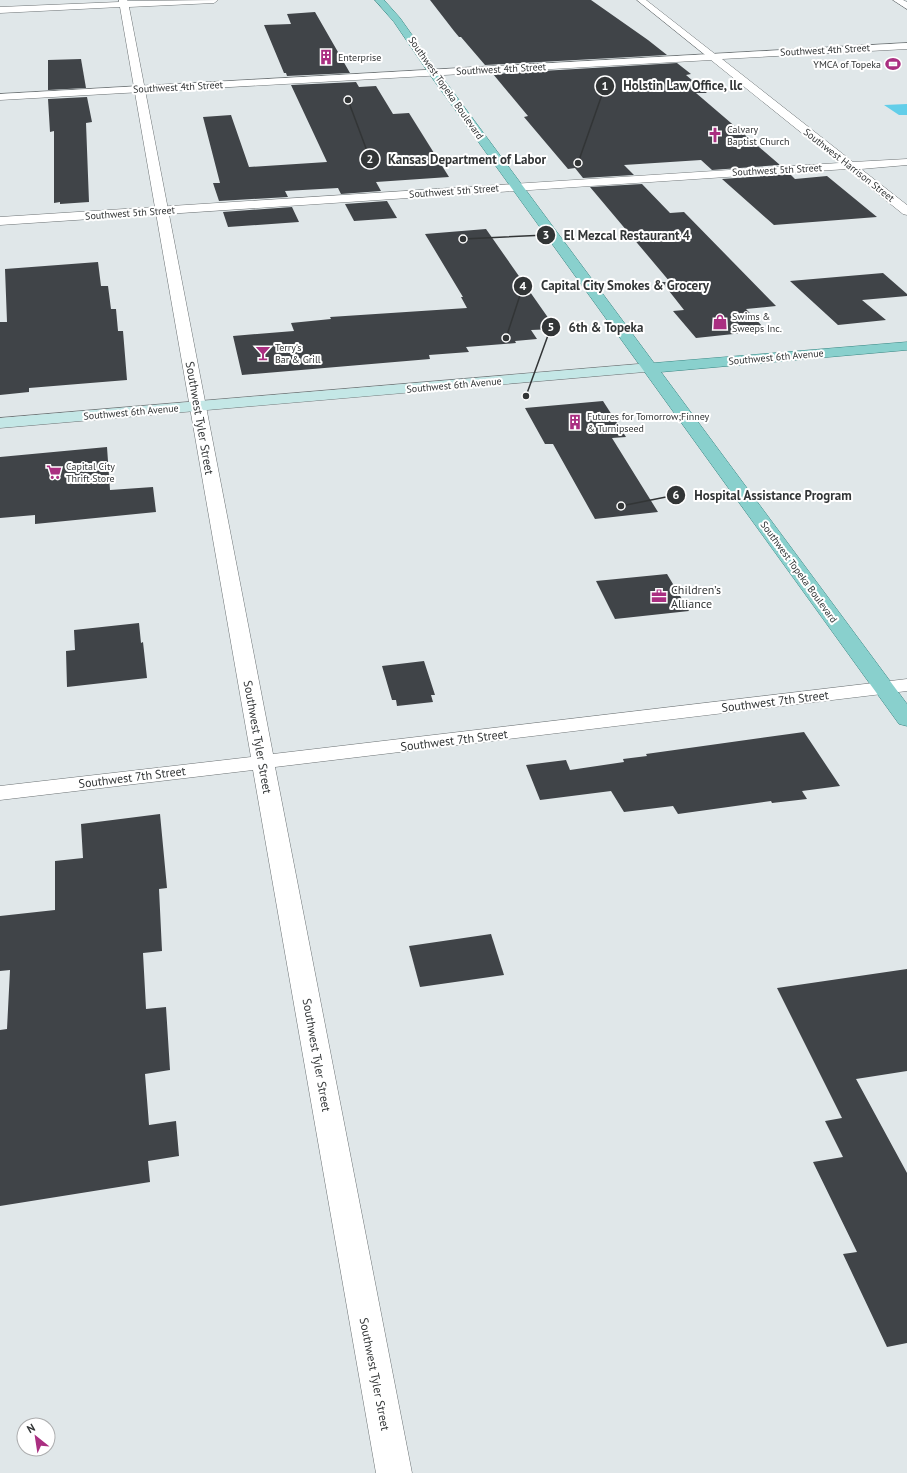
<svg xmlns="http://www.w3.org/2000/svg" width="907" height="1473" font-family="'PT Sans',sans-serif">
	<rect width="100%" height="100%" fill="#e0e7e9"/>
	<path fill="#62cee9" d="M907 104V115H899L884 105Z"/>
	<g fill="#404448">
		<path d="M430 0H591L648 40 667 55 485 65 461 37H459L454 31Z"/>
		<path d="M315 12 350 73 287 76 286 73H284L264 25 291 24 287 14Z"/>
		<path d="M81 59 86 88 48 90V60Z"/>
		<path d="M677 63 691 74 686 75 707 93H696L780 165 712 170 701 160 624 165 634 175 583 178 575 168 568 169 524 117 528 116 493 74Z"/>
		<path d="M356 82 359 87 376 86 393 114 409 113 449 177 376 182 381 191 341 194 338 188 285 191 288 197 219 201 213 183H220L203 117 231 115 249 167 327 162 291 85Z"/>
		<path d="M87 97 92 122 86 123 89 202 60 204V202L54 203V131L50 132 48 99Z"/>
		<path d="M790 174 795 179 827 176 877 217 774 225 722 179Z"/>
		<path d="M642 184 670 213 684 212 776 306 746 309 764 328 740 330 743 333 696 338 673 311 684 310 662 282H670L590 187Z"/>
		<path d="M387 201 397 218 354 221 345 204Z"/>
		<path d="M292 207 299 222 228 227 223 212Z"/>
		<path d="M486 229 556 329 531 330 537 339 515 341 516 343 466 347 469 352 429 355 430 359 242 375 233 336 294 331 291 323 331 319 330 317 467 308 461 297H463L425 234Z"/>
		<path d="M98 262 101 286H108L111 309H116L118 331H123L127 380 29 388V392L0 395V322H7L5 269Z"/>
		<path d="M883 273 907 294V296L862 300 886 320 838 325 790 281Z"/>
		<path d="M603 401 626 437 612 438 658 512 595 519 553 444H545L525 408Z"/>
		<path d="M107 447 110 490 153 487 156 512 35 524V515L0 518V457Z"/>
		<path d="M667 574 689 611 615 619 596 581Z"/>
		<path d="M139 623 141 643 143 642 147 678 67 687 66 651 75 650 74 630Z"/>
		<path d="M424 661 435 695H431L433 702 397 706 396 700H392L382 666Z"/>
		<path d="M804 732 840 786 802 791 807 799 772 803 771 801 678 814 673 806 624 812 611 791 540 800 526 765 566 760 570 770 624 762 623 759 647 756 646 754Z"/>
		<path d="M160 814 167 888 159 889 162 951 143 953 146 1009 166 1007 170 1070 145 1074 149 1125 176 1121 179 1156 148 1161 150 1182 0 1206V1030L7 1029 10 970 0 971V916L55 910V861L83 858 81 824Z"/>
		<path d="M491 934 504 975 420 987 409 946Z"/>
		<path d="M907 969V1071L856 1079 907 1173V1343L887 1347 843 1254 857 1252 813 1162 843 1157 825 1121 842 1118 777 988Z"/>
	</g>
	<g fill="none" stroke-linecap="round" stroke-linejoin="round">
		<g stroke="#6c7274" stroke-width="1">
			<g id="minor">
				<path d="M119 0H127L128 1 218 0 214 3 129 7 273 754 907 679V691L275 767 412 1473H376L253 770 0 800V786L251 757 120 7 0 13V7L119 2Z"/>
				<path d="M637 0H646L715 54 717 56 715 58H709Z"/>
				<path d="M893 0H903L907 2V9Z"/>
			</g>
		</g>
		<g stroke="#6c7274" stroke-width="1">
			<path id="tertiary" d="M907 43V49L722 59 853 162 907 159V165L861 169 907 205V215L903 214 847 169 0 225V217L839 163 711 60 0 100V94Z"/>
		</g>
		<g stroke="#6c7274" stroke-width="1">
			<path id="secondary" d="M651 363 656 365 659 368 656 371 0 428V418Z"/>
		</g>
		<g stroke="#388582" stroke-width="1">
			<path id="primary" d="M375 0H384L400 18 439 73 654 363 907 342V350L661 372 907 704V726L899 724 430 75 394 22Z"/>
		</g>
		<use href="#minor" fill="#fff" fill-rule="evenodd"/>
		<use href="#tertiary" fill="#fff" fill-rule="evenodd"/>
		<use href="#secondary" fill="#c4e7e6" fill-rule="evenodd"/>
		<use href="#primary" fill="#89d0cd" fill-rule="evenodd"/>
	</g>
	<defs>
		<g id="building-bare" transform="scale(1.2)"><path d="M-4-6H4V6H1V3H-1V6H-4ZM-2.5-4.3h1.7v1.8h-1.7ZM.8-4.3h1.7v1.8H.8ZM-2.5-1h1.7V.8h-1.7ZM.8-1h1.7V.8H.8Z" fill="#aa2f81" stroke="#fff" stroke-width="2.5" paint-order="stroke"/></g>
		<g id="stadium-bare" transform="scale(1.2)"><path d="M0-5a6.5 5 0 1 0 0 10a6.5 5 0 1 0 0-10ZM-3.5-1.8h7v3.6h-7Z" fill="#aa2f81" stroke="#fff" stroke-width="2.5" paint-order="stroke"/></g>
		<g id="church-bare" transform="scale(1.2)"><path d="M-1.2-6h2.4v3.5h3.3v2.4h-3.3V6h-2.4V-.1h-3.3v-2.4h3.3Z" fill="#aa2f81" stroke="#fff" stroke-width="2.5" paint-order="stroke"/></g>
		<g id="shop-bare" transform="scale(1.2)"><path d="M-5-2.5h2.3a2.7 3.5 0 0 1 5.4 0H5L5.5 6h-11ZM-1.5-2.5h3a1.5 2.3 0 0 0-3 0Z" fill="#aa2f81" stroke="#fff" stroke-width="2.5" paint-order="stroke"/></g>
		<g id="bar-bare" transform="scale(1.2)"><path d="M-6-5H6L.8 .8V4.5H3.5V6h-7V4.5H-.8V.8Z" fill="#aa2f81" stroke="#fff" stroke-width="2.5" paint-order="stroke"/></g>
		<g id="supermarket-bare" transform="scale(1.2)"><path d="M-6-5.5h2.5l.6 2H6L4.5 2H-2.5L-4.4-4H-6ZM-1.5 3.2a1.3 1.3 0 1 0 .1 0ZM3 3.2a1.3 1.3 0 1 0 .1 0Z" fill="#aa2f81" stroke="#fff" stroke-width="2.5" paint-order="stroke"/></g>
		<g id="office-bare" transform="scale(1.2)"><path d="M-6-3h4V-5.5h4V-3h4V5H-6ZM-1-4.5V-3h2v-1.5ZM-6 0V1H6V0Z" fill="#aa2f81" stroke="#fff" stroke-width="2.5" paint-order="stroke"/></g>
	</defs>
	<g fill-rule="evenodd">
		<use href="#building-bare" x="326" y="57"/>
		<use href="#stadium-bare" x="893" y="64"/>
		<use href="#church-bare" x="715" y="135"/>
		<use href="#shop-bare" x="720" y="322"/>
		<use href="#bar-bare" x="263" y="353"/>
		<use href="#building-bare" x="575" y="422"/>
		<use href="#supermarket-bare" x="54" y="472"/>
		<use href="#office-bare" x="659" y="596"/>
	</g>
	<g text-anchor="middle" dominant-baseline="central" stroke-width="4" stroke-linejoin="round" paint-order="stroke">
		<g font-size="10" fill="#323536" stroke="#fff">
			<text transform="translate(825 50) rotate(-3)">Southwest 4th Street</text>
			<text transform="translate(501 69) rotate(-3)">Southwest 4th Street</text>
			<text transform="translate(178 87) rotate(-3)">Southwest 4th Street</text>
			<text transform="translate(446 88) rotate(55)">Southwest Topeka Boulevard</text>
			<text transform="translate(849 165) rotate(38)">Southwest Harrison Street</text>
			<text transform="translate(777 170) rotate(-3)">Southwest 5th Street</text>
			<text transform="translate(454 191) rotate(-4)">Southwest 5th Street</text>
			<text transform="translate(130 213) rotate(-4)">Southwest 5th Street</text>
			<text transform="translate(776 357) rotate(-5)">Southwest 6th Avenue</text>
			<text transform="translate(454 385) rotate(-5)">Southwest 6th Avenue</text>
			<text transform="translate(131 412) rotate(-5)">Southwest 6th Avenue</text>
			<text transform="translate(799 572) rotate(54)">Southwest Topeka Boulevard</text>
		</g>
		<g font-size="10" fill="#323536" stroke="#fff" text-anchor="start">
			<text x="338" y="57">Enterprise</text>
			<text x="881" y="64" text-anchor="end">YMCA of Topeka</text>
			<text x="727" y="129">Calvary<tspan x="727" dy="12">Baptist Church</tspan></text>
			<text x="732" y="316">Swims &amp;<tspan x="732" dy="12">Sweeps Inc.</tspan></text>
			<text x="275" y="347">Terry's<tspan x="275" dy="12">Bar &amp; Grill</tspan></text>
			<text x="587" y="416">Futures for Tomorrow;Finney<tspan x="587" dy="12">&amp; Turnipseed</tspan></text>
			<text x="66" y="466">Capital City<tspan x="66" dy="12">Thrift Store</tspan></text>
		</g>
		<g font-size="12" fill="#323536" stroke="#fff">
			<text transform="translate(200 418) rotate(80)">Southwest Tyler Street</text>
			<text transform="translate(775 701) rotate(-7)">Southwest 7th Street</text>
			<text transform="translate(258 737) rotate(80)">Southwest Tyler Street</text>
			<text transform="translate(454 740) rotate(-7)">Southwest 7th Street</text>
			<text transform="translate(132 777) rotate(-7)">Southwest 7th Street</text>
			<text transform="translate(317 1055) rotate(80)">Southwest Tyler Street</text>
			<text transform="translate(375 1374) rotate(79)">Southwest Tyler Street</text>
		</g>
		<g font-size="12" fill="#323536" stroke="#fff" text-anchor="start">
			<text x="671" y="589">Children’s<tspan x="671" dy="14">Alliance</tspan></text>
		</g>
	</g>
	<path fill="none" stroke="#323536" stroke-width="1.5" d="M578 163L605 86M348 100L370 159M463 239L546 235M506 338L523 286M526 396L551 327M621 506L676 495"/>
	<g fill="#323536" stroke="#fff" stroke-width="1.5">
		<circle cx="578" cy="163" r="4"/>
		<circle cx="348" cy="100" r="4"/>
		<circle cx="463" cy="239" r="4"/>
		<circle cx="506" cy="338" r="4"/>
		<circle cx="526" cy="396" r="4"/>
		<circle cx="621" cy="506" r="4"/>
		<circle cx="605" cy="86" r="10"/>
		<circle cx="370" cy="159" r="10"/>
		<circle cx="546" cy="235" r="10"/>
		<circle cx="523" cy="286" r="10"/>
		<circle cx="551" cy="327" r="10"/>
		<circle cx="676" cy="495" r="10"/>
	</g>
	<g font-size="12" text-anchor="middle" font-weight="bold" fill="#fff">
		<text x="605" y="90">1</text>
		<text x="370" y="163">2</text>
		<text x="546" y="239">3</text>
		<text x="523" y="290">4</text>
		<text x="551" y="331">5</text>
		<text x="676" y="499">6</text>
	</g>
	<g font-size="13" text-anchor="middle" font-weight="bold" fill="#323536" stroke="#fff" stroke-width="4" stroke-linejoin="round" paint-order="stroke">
		<text x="683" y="90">Holstin Law Office, llc</text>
		<text x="467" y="164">Kansas Department of Labor</text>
		<text x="627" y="240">El Mezcal Restaurant 4</text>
		<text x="625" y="290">Capital City Smokes &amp; Grocery</text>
		<text x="606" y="332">6th &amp; Topeka</text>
		<text x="773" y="500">Hospital Assistance Program</text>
	</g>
	<g transform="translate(36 1437) rotate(330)"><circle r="19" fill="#ffffff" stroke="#adaeaf"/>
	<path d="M0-3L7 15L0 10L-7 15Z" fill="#aa2f81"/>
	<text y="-6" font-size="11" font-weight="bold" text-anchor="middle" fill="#323536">N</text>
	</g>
</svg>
